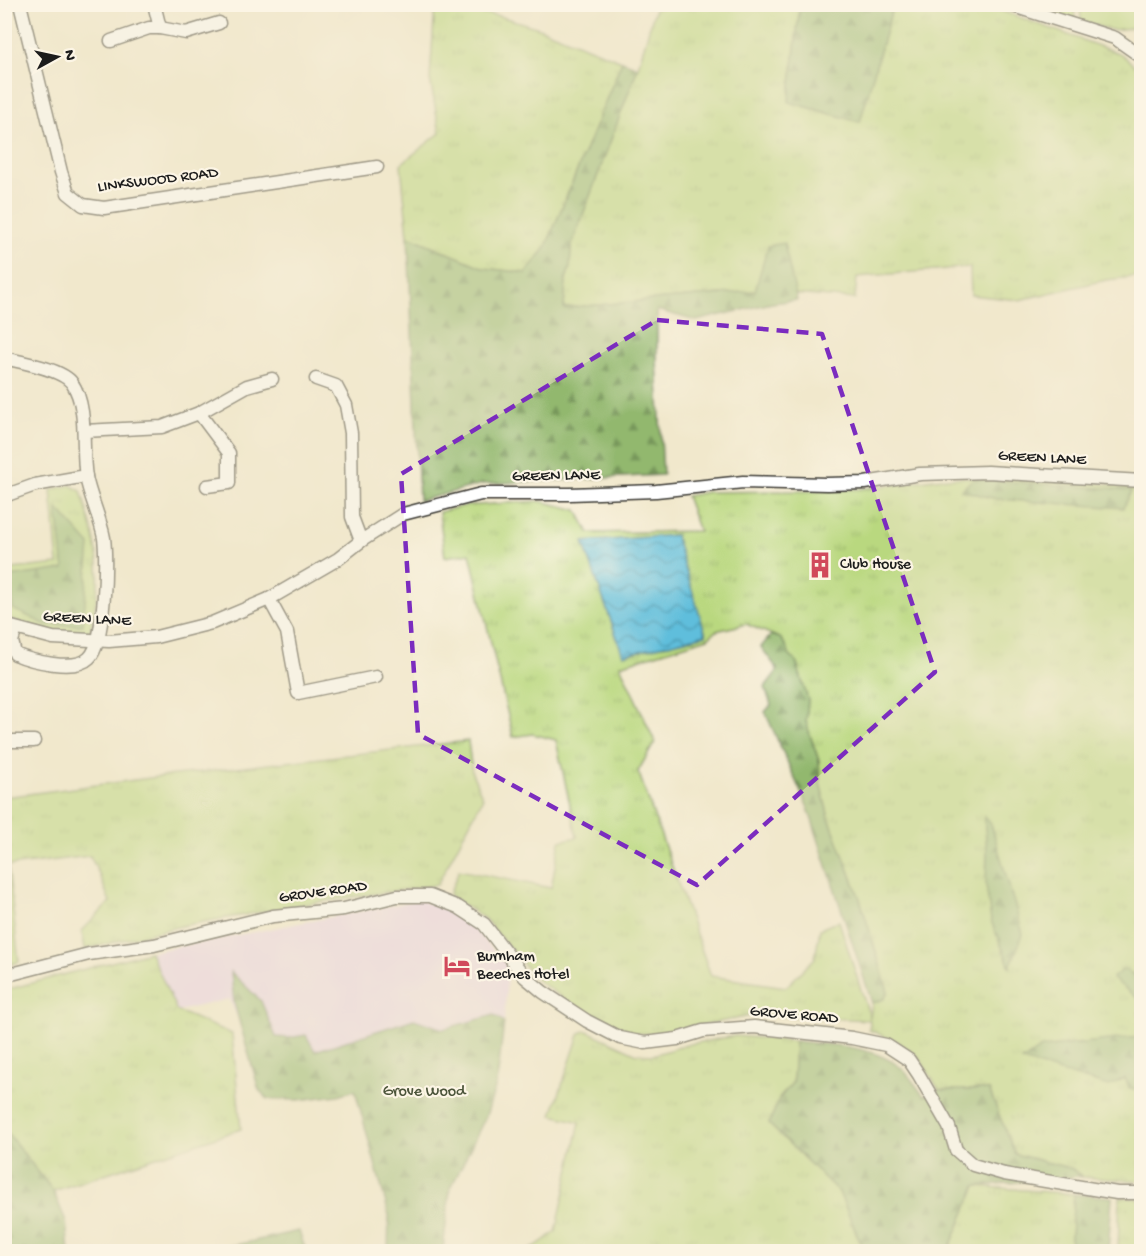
<svg xmlns="http://www.w3.org/2000/svg" width="1146" height="1256" font-family="'Gochi Hand',sans-serif">
	<defs>
		<pattern id="grass-tufts" width="24" height="20" patternUnits="userSpaceOnUse" patternTransform="scale(1.5)"><rect width="24" height="20" fill="#b9d87f"/><path d="M3 7l-1-3M5 7V3M7 7l1-3M15 17l-1-3M17 17v-4M19 17l1-3" fill="none" stroke="#9eb96d"/></pattern>
		<pattern id="forest-firs" width="22" height="20" patternUnits="userSpaceOnUse" patternTransform="scale(1.5)"><rect width="22" height="20" fill="#92b86e"/><path d="M5 1l3.5 6h-7zM16 11l3.5 6h-7z" fill="#76955a"/></pattern>
		<pattern id="water-waves" width="16" height="10" patternUnits="userSpaceOnUse" patternTransform="scale(1.5)"><rect width="16" height="10" fill="#5ebedc"/><path d="M0 5q4-4 8 0t8 0" fill="none" stroke="#4d9ab2"/></pattern>
	</defs>
	<rect width="100%" height="100%" fill="#fcf5e5"/>
	<filter id="ink" filterUnits="userSpaceOnUse"><feTurbulence type="fractalNoise" baseFrequency=".0167" numOctaves="2"/><feDisplacementMap in="SourceGraphic" scale="12" xChannelSelector="R" yChannelSelector="G"/><feConvolveMatrix kernelMatrix="1 2 1 2 8 2 1 2 1" color-interpolation-filters="sRGB"/></filter>
	<filter id="wash" filterUnits="userSpaceOnUse"><feTurbulence type="fractalNoise" baseFrequency=".008" numOctaves="4" result="noise"/><feDisplacementMap in="SourceGraphic" scale="24" xChannelSelector="R" yChannelSelector="G"/><feGaussianBlur stdDeviation="1.35" result="paint"/><feColorMatrix in="noise" values="0 0 0 0 0 0 0 0 0 0 0 0 0 0 0 0 0 1.4 0 .05"/><feComposite in="paint" operator="in"/></filter>
	<g filter="url(#wash)">
		<rect width="100%" height="100%" fill="#f1e8cc"/>
		<path fill="#ead1ec" d="M419 900 462 915 508 966 504 1022 499 1059 270 1088 229 999 177 1011 150 952Z"/>
		<g fill="url(#grass-tufts)" stroke="#6a7a4e" stroke-width="1.5" fill-rule="evenodd">
			<path d="M932 4 967 9 994 8 1121 54 1141 71V276L1106 280 1019 300 971 295 970 267 857 277 855 299 755 291 564 308 566 279 570 267 571 248 575 236 638 67 656 5H800L789 102 859 122 893 5Z"/>
			<path d="M1027 5H1074L1075 20Z"/>
			<path d="M435 6 499 16 539 28 622 61 545 249 526 273 484 268 408 236 401 164 440 133 430 79Z"/>
			<path d="M978 477 1059 479 1141 488V1181L1080 1177 1081 1176 1073 1169 1015 1154 989 1090H939L918 1056 896 1041 869 1030 870 1020 755 1015 657 1034 627 1033 586 1014 538 981 485 919 449 895 459 870 551 888 560 841 577 837 556 740 533 734 513 737 470 553 445 557 439 512 464 506 540 501 577 510 589 533 699 531 686 496 707 492 808 491 860 489 942 478ZM746 624 780 638 786 646 789 656 796 661 808 700 806 722 810 735 819 761 820 783 829 818 860 899 888 992 884 999 872 1003 870 1018 839 921 820 929 815 958 786 987 711 976 638 771 655 742 620 665 708 638 716 631Z"/>
			<path d="M70 485 81 491C88 515 97 540 98 565 100 588 94 610 90 632 63 642 30 625 5 617L4 570 58 564 51 490Z"/>
			<path d="M468 741 472 773 483 798 437 885 319 902 186 925 85 949 82 931 110 902 99 874 90 856 8 866 19 962 5 966V797L158 777Z"/>
			<path d="M150 952 177 1011 232 1034 241 1129 53 1191 5 1130V990Z"/>
			<path d="M587 1031 637 1054 653 1055 690 1044 735 1036 795 1041 793 1082 779 1099 769 1124 839 1192 864 1251 527 1252 556 1232 580 1122 552 1115 579 1035 582 1032Z"/>
			<path d="M976 1186 1074 1194 1070 1251 948 1252Z"/>
			<path d="M1120 1197 1141 1199V1251L1118 1252Z"/>
		</g>
		<g fill="url(#forest-firs)" stroke="#576a45" stroke-width="1.5">
			<path d="M800 5H893L860 122 789 102Z"/>
			<path d="M622 61 638 67 575 236 571 248 570 267 566 279 564 308 755 291 768 246 784 243 797 300 772 303 696 321 657 310V359L663 475 482 484 419 501 408 236 484 268 526 273 545 249Z"/>
			<path d="M973 479 1132 490 1123 508 996 499 961 490Z"/>
			<path d="M57 508 90 545 83 625H46L13 609 10 577 64 569Z"/>
			<path d="M771 635 780 638 786 646 790 656 796 661 800 675 808 700 806 722 810 735 819 761 820 783 829 818 860 899 888 992 884 999 872 1003 808 808 765 712 771 705 765 687 778 670 761 647Z"/>
			<path d="M984 816 991 824 1023 934 1010 967 991 921 986 885 987 851Z"/>
			<path d="M1124 969 1141 979V1001L1112 978Z"/>
			<path d="M231 972 261 1001 276 1037 288 1038 306 1035 315 1051 414 1019 443 1029 494 1015 504 1022 497 1082 486 1116 450 1190 443 1251H388L389 1215 355 1090 338 1095 298 1100 268 1099 259 1090 234 1003Z"/>
			<path d="M1141 1037V1091L1130 1089 1125 1078 1109 1086 1022 1061 1041 1048 1118 1039Z"/>
			<path d="M795 1041C830 1045 871 1045 900 1067 909 1074 916 1087 924 1096L939 1090H989L1015 1154 1073 1169 1081 1176 976 1186 948 1251H864L839 1192 769 1124 779 1099 793 1082Z"/>
			<path d="M5 1130 53 1191 66 1221 69 1251H5Z"/>
			<path d="M1074 1194 1112 1197 1108 1251 1070 1252Z"/>
			<path d="M299 1231 306 1251H208Z"/>
		</g>
		<path fill="#b9d87f" stroke="#6a7a4e" stroke-width="1.5" d="M1080 5H1141V27L1112 30 1081 22Z"/>
		<path fill="url(#water-waves)" stroke="#3d6d7c" stroke-width="1.5" d="M675 535 706 635 623 655 583 542Z"/>
	</g>
	<g filter="url(#ink)">
		<g fill="none" stroke-linecap="round" stroke-linejoin="round">
			<g stroke="#3c3b36" stroke-width="15">
				<g id="minor">
					<path d="M20 4 61 172 68 193 83 205 104 208 377 167"/>
					<path d="M154 4 160 28"/>
					<path d="M1007 4 1115 38 1142 57"/>
					<path d="M111 41 149 28H160L186 33 219 23"/>
					<path d="M4 358C21 362 62 369 72 383 89 408 81 448 86 477 90 497 100 517 104 538 107 560 105 644 89 658 75 672 31 661 15 654L12 641 16 629"/>
					<path d="M316 379 336 386 346 405 351 433 352 517 361 541"/>
					<path d="M199 413 229 453V483L207 486"/>
					<path d="M84 431 162 427 199 413 247 386 272 379"/>
					<path d="M4 500 7 495 35 485 86 476"/>
					<path d="M269 599 287 632 298 693 376 677"/>
					<path d="M4 625 53 638 109 641 156 637 212 623 269 599 338 559 361 541 403 514 481 494H570L656 491 743 482 827 484 865 483 920 474 988 472 1142 481"/>
					<path d="M4 741H34"/>
					<path d="M4 976 89 954 154 945 273 916 344 909 397 896H430L458 907 484 924 525 977 543 992 587 1021 620 1038 645 1043 677 1039 703 1031 754 1027 852 1038 886 1045 909 1060 919 1075 949 1127 956 1150 973 1165 1004 1174 1117 1193H1142"/>
				</g>
			</g>
			<use href="#minor" stroke="#fff" stroke-width="12"/>
		</g>
	</g>
	<path d="M0 0H1146V1256H0ZM657 320 822 334 935 672 697 885 418 734 401 474Z" fill="#f1e8cc" fill-opacity=".55" fill-rule="evenodd"/>
	<path fill="none" stroke="#7b2cbf" stroke-width="4.5" stroke-dasharray="12 8" stroke-linejoin="round" d="M657 320 822 334 935 672 697 885 418 734 401 474Z"/>
	<defs>
		<g id="building-bare" transform="scale(2.07)"><path d="M-4-6H4V6H1V3H-1V6H-4ZM-2.5-4.3h1.7v1.8h-1.7ZM.8-4.3h1.7v1.8H.8ZM-2.5-1h1.7V.8h-1.7ZM.8-1h1.7V.8H.8Z" fill="#d1495b" stroke="#fcf5e5" stroke-width="2.5" paint-order="stroke"/></g>
		<g id="hotel-bare" transform="scale(2.07)"><path d="M-6-4.5h1.5V1H6V5H4.5V3h-9V5H-6ZM-4 0a1.8 1.8 0 1 1 3.6 0ZM.5 0V-2.5h3Q6-2.5 6 0Z" fill="#d1495b" stroke="#fcf5e5" stroke-width="2.5" paint-order="stroke"/></g>
	</defs>
	<g fill-rule="evenodd">
		<use href="#building-bare" x="820" y="565"/>
		<use href="#hotel-bare" x="457" y="966"/>
	</g>
	<g text-anchor="middle" dominant-baseline="central" stroke-width="4.5" stroke-linejoin="round" paint-order="stroke">
		<g font-size="16" fill="#1c1c1c" stroke="#fcf5e5">
			<text transform="translate(158 181) rotate(-7)">LINKSWOOD ROAD</text>
			<text transform="translate(1042 459) rotate(3)">GREEN LANE</text>
			<text transform="translate(556 477) rotate(-1)">GREEN LANE</text>
			<text transform="translate(87 620) rotate(3)">GREEN LANE</text>
			<text transform="translate(323 893) rotate(-8)">GROVE ROAD</text>
			<text transform="translate(794 1016) rotate(5)">GROVE ROAD</text>
		</g>
		<g font-size="16" fill="#1c1c1c" stroke="#fcf5e5" text-anchor="start">
			<text x="840" y="565">Club House</text>
			<text x="477" y="957">Burnham<tspan x="477" dy="18">Beeches Hotel</tspan></text>
		</g>
		<g font-size="16" fill="#4b543a" stroke="#fcf5e5">
			<text x="424" y="1092">Grove Wood</text>
		</g>
	</g>
	<rect width="1146" height="1256" fill="none" stroke="#fcf5e5" stroke-width="24"/>
	<g transform="translate(57 57) rotate(82)" stroke="#fcf5e5" stroke-width="4.5" paint-order="stroke">
	<path d="M0-4.5L10 22L0 15L-10 22Z" fill="#1c1c1c"/>
	<text y="-9" font-size="16" font-weight="bold" text-anchor="middle" fill="#1c1c1c">N</text>
	</g>
</svg>
